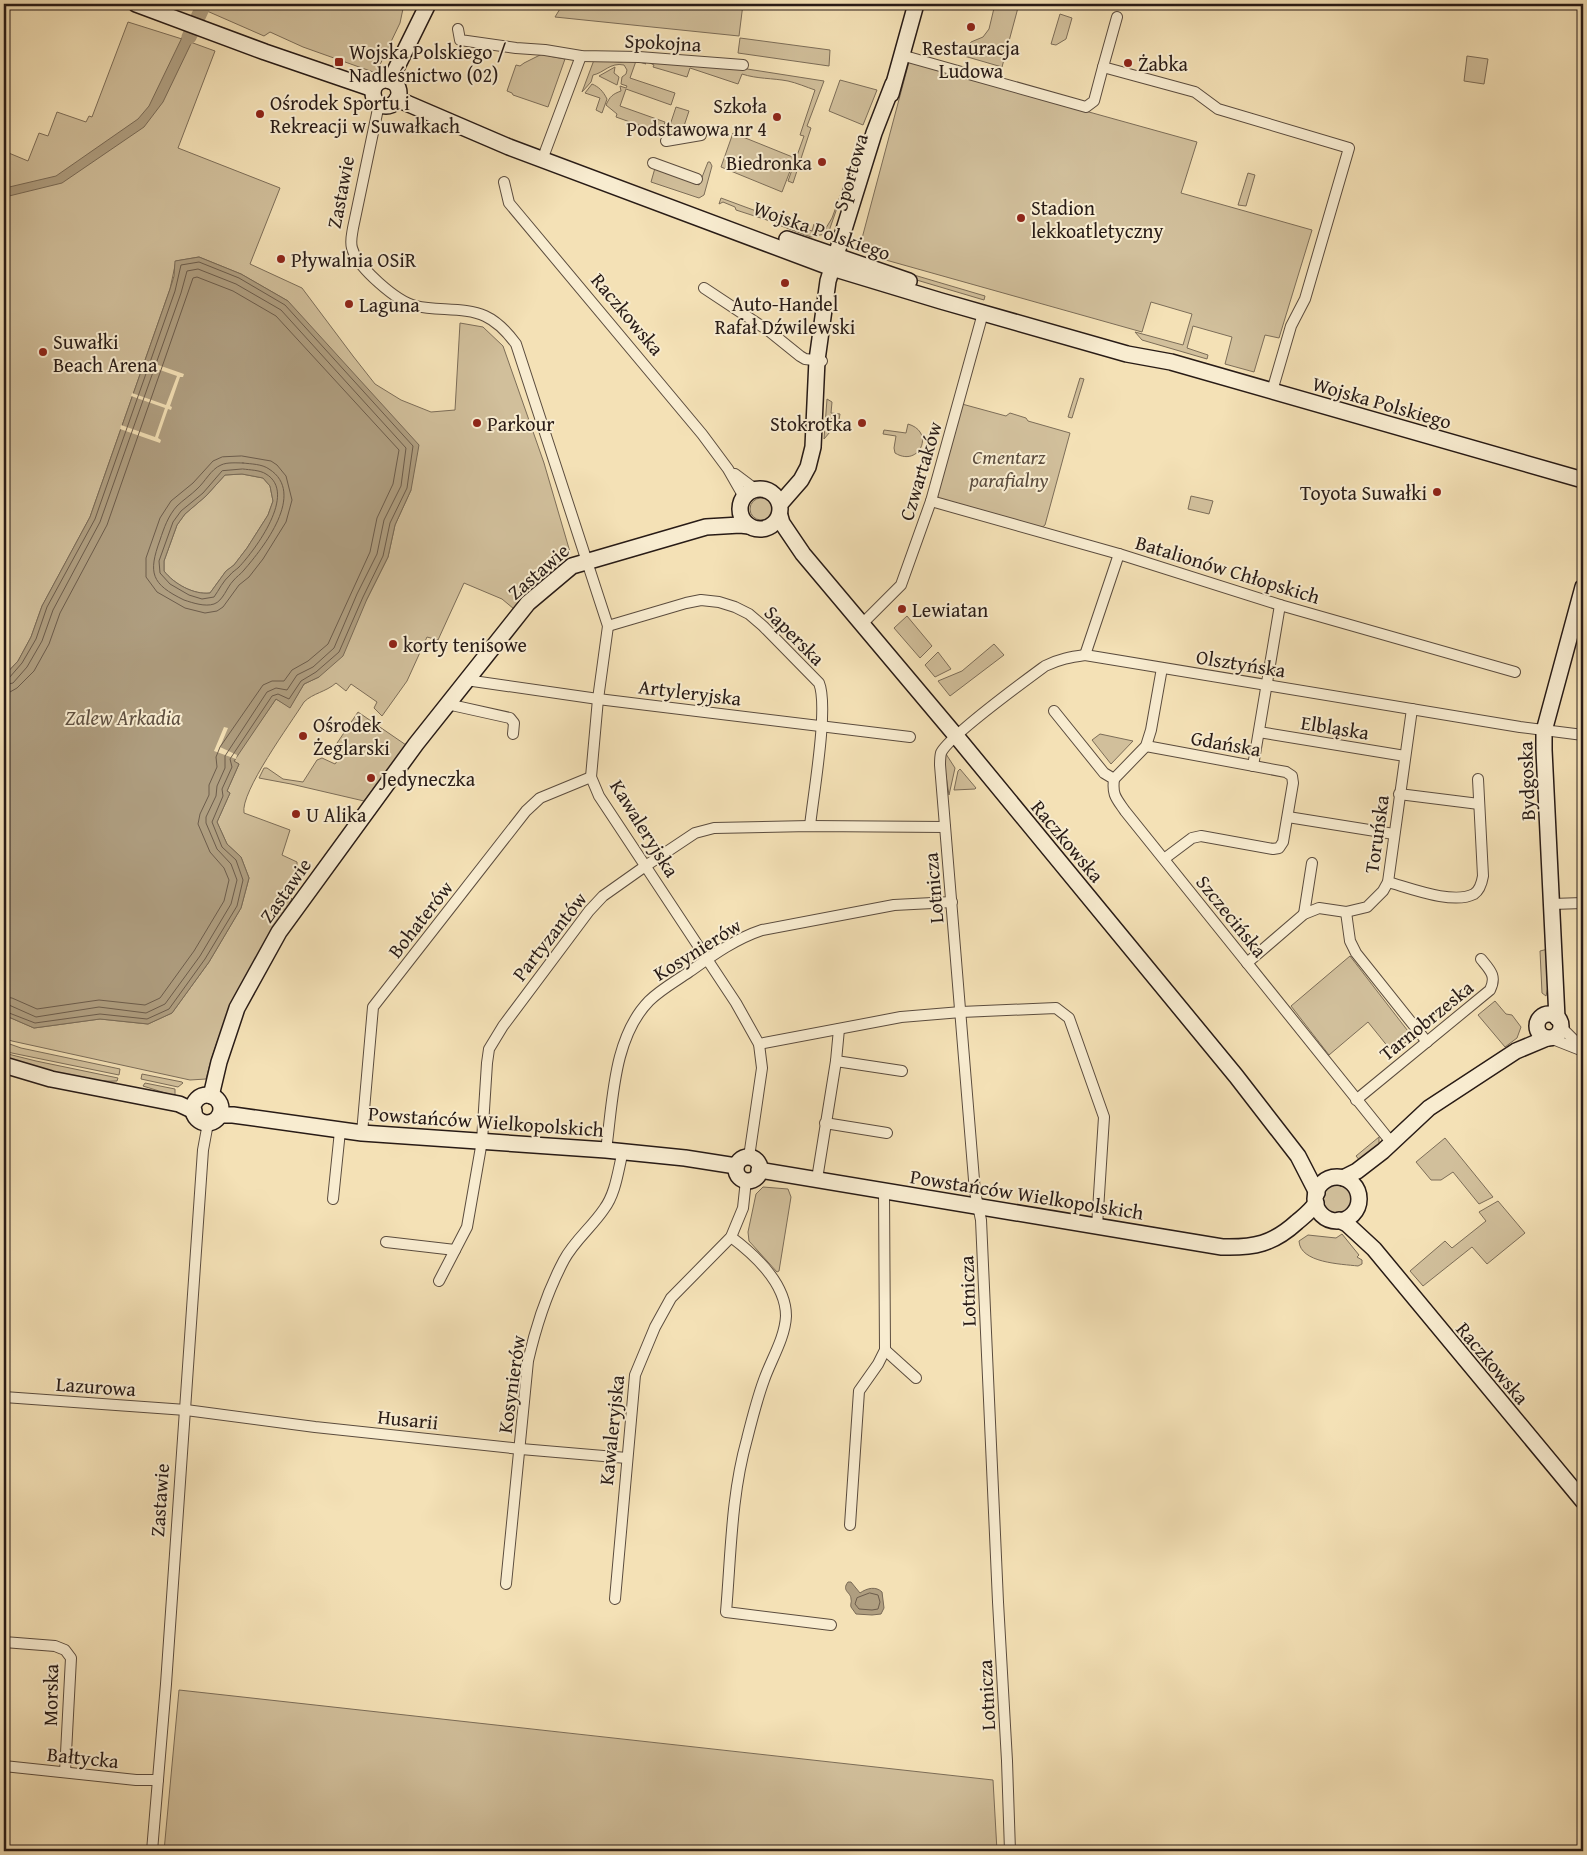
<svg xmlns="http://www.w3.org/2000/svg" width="1587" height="1855" font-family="'Gentium Book Plus',serif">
	<rect width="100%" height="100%" fill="#f4e1b6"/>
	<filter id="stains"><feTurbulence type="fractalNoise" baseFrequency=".004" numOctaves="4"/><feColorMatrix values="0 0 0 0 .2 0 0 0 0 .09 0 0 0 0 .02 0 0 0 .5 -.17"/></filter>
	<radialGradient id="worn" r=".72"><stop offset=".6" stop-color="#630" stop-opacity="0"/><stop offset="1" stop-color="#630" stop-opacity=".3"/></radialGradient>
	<g fill="#d1bf9b" stroke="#7c6d58">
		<path d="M191 4H404L400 23 376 73 303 47 270 32 264 36Z"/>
		<path d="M563 4H743L739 36 555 17Z"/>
		<path d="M995 4H1019L1002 67 964 56 971 42 983 37 989 29Z"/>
		<path d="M1060 14 1072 18 1066 39 1056 45 1051 44Z"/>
		<path d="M128 22 182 39 215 51 178 148 280 188 250 264 302 288 353 356 375 384 401 400 431 412 455 410 460 323 483 327 503 346 544 463 570 552 514 609 502 599 464 583 438 640 427 637 407 681 382 716 374 708 377 702 351 684 346 691 336 683C326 692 313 693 304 702 291 723 240 792 244 813L290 830 282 855 297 862V869L304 872 290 897 292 899C256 955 222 1013 206 1079L190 1080 12 1041 4 1038V1015L34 1028 100 1019 148 1024 172 1013 209 962 241 908 249 878 241 857 227 844 217 822 230 793 227 791 239 764 234 762 237 755 276 699 290 707 304 684 319 677 367 599 388 557 395 525 411 490 288 301 241 274 199 257 176 261 170 289 90 517 42 606 31 637 18 661 4 676V382L6 324H4V151L28 161 39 133 48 136 57 112 86 122 89 116 92 117Z"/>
		<path d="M740 38 830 50 829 66 738 53Z"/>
		<path d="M544 53 549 56 565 59 548 107 513 95 512 93 507 91 516 65 520 66 524 63Z"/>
		<path d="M1467 56 1488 59 1484 84 1464 81Z"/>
		<path d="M594 60 621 62 631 60 643 61 646 64 636 61 630 78 675 93 671 105 626 89 620 106 665 122 661 133 616 117 617 114 606 105C610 96 613 94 621 91L620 86 626 88 627 86 621 84 622 77 626 74 627 70 624 65C610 62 604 73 593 75L591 82 582 92Z"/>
		<path d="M646 61 728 66 824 81 807 126 811 128 793 183 788 181 804 136 800 135 815 90C806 87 797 83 788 81 772 78 757 79 742 74L738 84 690 68 687 77 653 67 654 65Z"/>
		<path d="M909 62 1197 142 1181 193 1312 230 1279 338 1265 335 1254 372 1225 364 1232 337 1193 326 1187 348 1208 355 1207 359 1142 340 1135 332 1183 345 1192 314 1151 302 1142 332 868 255 861 242Z"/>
		<path d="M615 67 614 73 619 77 617 85 599 76Z"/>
		<path d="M840 80 877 90 863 125 829 111Z"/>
		<path d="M592 84C599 87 603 91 607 99L602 113 596 110 600 98 585 93Z"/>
		<path d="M676 107 689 111 681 135 666 137Z"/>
		<path d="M733 133 795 158 782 192 721 167Z"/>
		<path d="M861 139 829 231H827L826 228 832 218Z"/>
		<path d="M708 162H710L712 166 704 195 699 198 651 182 655 168 699 185Z"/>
		<path d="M1248 173 1255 175 1246 206 1238 205Z"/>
		<path d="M721 198 775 218 773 222 736 210 735 207 723 202 719 204Z"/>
		<path d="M778 219 812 231 814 224 823 228 825 234 811 237 776 224Z"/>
		<path d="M870 262 985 296 984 300 866 265Z"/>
		<path d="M1080 378 1084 379 1072 418 1068 417Z"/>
		<path d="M827 399 832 402 831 413 840 414 839 420 831 419 830 432 824 439Z"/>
		<path d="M962 404 1006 416 1010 413 1026 418 1028 421 1070 433 1045 525 1040 529 939 500 937 494Z"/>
		<path d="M908 424C936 432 919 468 895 453L894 448 896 436 883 434 884 430 906 433Z"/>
		<path d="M242 474 263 478 270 486 273 501 268 515 247 548 234 565 226 571 210 593C194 595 174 584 164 571V561L177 525 185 514 206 496 225 475Z"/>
		<path d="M1191 496 1213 501 1209 514 1188 509Z"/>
		<circle cx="761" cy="509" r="11"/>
		<path d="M907 616 932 646 920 658 894 628Z"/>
		<path d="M994 644 1004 655 950 696 938 681 962 671Z"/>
		<path d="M938 652 951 669 935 677 925 665Z"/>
		<path d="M358 712 406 745 364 801 291 784 259 778 264 768H267L283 779 303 782 317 760 322 758 335 764 338 760 332 756 331 752Z"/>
		<path d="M1100 734 1133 741 1111 764 1092 740Z"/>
		<path d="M946 754 955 768 949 795 944 763Z"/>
		<path d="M960 769 976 788 975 789 954 790 958 771Z"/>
		<path d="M1548 949 1549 982 1546 996 1542 993 1540 951Z"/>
		<path d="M1350 956 1411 1035 1412 1037 1393 1053 1368 1022 1329 1055 1291 1006Z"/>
		<path d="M1495 1001 1506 1014 1512 1015 1521 1027 1517 1038 1505 1047 1478 1015Z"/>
		<path d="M4 1042 21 1048 120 1069 119 1075 7 1052 4 1050Z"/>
		<path d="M4 1053 36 1061 118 1078 117 1081C85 1083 35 1068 4 1058Z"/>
		<path d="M142 1074 182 1082 183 1083 178 1087 141 1079Z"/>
		<path d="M145 1083 175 1089V1096L143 1086Z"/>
		<path d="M1379 1137V1145L1361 1162 1356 1156Z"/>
		<path d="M1445 1138 1493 1197 1479 1204 1453 1172 1441 1180H1431L1416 1162Z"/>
		<circle cx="1338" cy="1199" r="21"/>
		<path d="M763 1187 788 1189 791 1197 779 1271 777 1272 749 1241 748 1232 756 1194Z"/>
		<path d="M1498 1201 1525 1233 1487 1264 1472 1247 1423 1286 1410 1271 1445 1241 1452 1248 1486 1221 1479 1212Z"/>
		<path d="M1342 1234 1359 1255 1357 1257 1362 1260V1264L1358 1266C1341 1264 1300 1263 1299 1241L1308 1235 1336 1238Z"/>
		<path d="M179 1690 993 1780 997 1851H164Z"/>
	</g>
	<g fill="#af9e80" stroke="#796a56" fill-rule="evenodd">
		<path d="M189 23 199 27 163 102 144 127 62 183 9 196 4 201 5 188 56 176 138 119 149 106Z"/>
		<path d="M199 257 241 274 288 301 419 445 411 490 395 525 388 557 367 599 343 656 319 677 304 684 290 708 276 699 234 761 239 764 227 791 230 793 217 822 227 844 241 857 249 878 241 908 209 962 172 1013 148 1024 100 1019 34 1028 4 1015V676L18 661 31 637 42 606 90 517 170 289 174 276 175 261ZM242 474 263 478 270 486 273 501 268 515 247 548 234 565 226 571 210 593C194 595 174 584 164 571V561L177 525 185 514 206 496 225 475Z"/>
		<path d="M848 1582H851L860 1593C867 1588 876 1586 882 1592L884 1608 881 1614 872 1615 856 1614 851 1607C850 1604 852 1602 851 1599 851 1592 841 1591 848 1582Z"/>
	</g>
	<g fill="#f4e1b6">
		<path d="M144 360 184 374 183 377H180L170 406 172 407 171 410 168 409 158 438 161 440 160 443 120 429 121 425 155 437 165 408 131 396 132 393 166 405 177 376 143 364Z"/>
		<path d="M224 727 228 728 220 747 237 755 236 759 214 751Z"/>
	</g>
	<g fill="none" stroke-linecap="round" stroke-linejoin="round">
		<g stroke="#6c5c4b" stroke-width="1">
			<path d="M242 456 271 461 277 465 286 476 292 500 286 522 263 559 249 577 239 585 223 607 217 611 205 613 185 608 157 592 146 577V558L160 518 171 501 193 483 213 461 222 457Z"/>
			<path d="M243 463C251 464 262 464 269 469 307 493 263 548 244 570 241 574 236 577 233 581 227 587 223 601 214 604 205 607 193 603 184 600 151 584 148 573 160 540 164 528 168 516 177 506 183 500 191 495 197 489 205 482 211 469 221 465 227 462 237 463 243 463Z"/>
			<path d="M243 469C250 470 260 470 266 474 298 493 255 550 239 567 236 570 232 572 230 575 223 581 219 590 214 597L202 599 189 595 170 584 160 573 159 561 173 522 181 511 203 493 222 471Z"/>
			<path d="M4 679 9 678 22 663 36 639 47 607 95 519 175 291 181 265 199 262 239 278 285 305 413 446 407 488 390 523 383 556 363 597 339 652 316 672 301 681 289 699 278 694 272 696 230 759 232 767 222 789 223 796 212 822 222 847 236 860 243 880 237 906 205 959 169 1009 147 1019 100 1014 35 1023 4 1011"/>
			<path d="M4 685 13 683 27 667 42 641 53 610 100 522 181 293 187 271 198 269 236 284 281 310 406 448 401 486 384 520 377 554 357 594 334 648 313 667 297 675 287 690 276 688 267 692 225 756V768L217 786 216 796 206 817V823L217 849 231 864 237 880 231 904 200 956 165 1004 146 1013 99 1007 36 1017 9 1005H4"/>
			<path d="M4 693 10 692 17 688 34 671 49 644 60 613 107 525 193 278 197 277 233 291 276 316 399 450 393 484 377 518 370 552 328 644 308 661 292 670 284 681H272L263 685 220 747 216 757 217 767 209 785V795L200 814 198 824 210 852 224 868 229 880 224 901 194 951 160 998 145 1005 99 1000 37 1009 12 998 4 997"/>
			<path d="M870 1593 878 1595 880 1602 878 1609 872 1610 859 1609 855 1604 857 1598Z"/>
		</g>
		<path stroke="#af9e80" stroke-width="15" d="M189 37 204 4"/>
		<g stroke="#5b4c3e" stroke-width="12">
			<g id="street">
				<path d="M1117 17 1103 67 1195 92 1218 109 1349 148 1305 299 1291 326 1272 391"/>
				<path d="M458 29 460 40 516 48 545 50 581 56 639 57 743 65"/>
				<path d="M901 55 1086 107 1094 101 1103 67"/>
				<path d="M379 104 353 228C352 235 350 241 352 248 357 267 397 302 416 306 437 311 466 307 485 316 498 322 508 333 516 344L608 626 598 699 591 777 599 796 736 1003 759 1044 762 1068 749 1157"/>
				<path d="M666 141 701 135"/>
				<path d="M545 152 581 56"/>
				<path d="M653 163 697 179"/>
				<path d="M504 182 509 203 702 434 728 469 744 497"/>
				<path d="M704 288 769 331 800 356 805 359 822 361"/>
				<path d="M735 474 755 489"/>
				<path d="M931 501 1119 554 1280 605 1515 672"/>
				<path d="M863 623 901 585 931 501 983 313"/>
				<path d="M608 626 686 603 701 600 719 602 735 607 749 614 763 626 819 683C829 707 813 796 810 826"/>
				<path d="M1085 655 1119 554"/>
				<path d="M466 680 598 699 910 737"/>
				<path d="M447 704 510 718 514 723 513 734"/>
				<path d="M1054 711 1104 773 1114 779C1112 795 1116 798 1125 811L1391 1142"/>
				<path d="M1259 732 1405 756"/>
				<path d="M1146 746 1286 772 1292 776 1293 783 1283 842 1279 848 1273 849 1201 836 1192 838 1164 859"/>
				<path d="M1253 766 1280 605"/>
				<path d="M1114 779 1146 746 1151 730 1162 668"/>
				<path d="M1399 794 1479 804"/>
				<path d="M1288 817 1394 834"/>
				<path d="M1388 882C1410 888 1453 905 1474 894 1480 890 1482 882 1483 876L1478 779"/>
				<path d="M1552 904 1583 903"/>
				<path d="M1346 912 1350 941 1356 953 1427 1042"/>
				<path d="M1304 914 1312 863"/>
				<path d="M1247 963 1304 914 1319 908 1346 912 1367 907 1383 891 1388 882 1412 709"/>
				<path d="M1561 1027 1583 1049"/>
				<path d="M1550 1038 1583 1051"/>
				<path d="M759 1044 901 1017 961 1012 1056 1008 1069 1018 1104 1117 1097 1226"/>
				<path d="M836 1061 902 1071"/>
				<path d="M1356 1100 1490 990C1497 976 1490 970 1481 959"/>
				<path d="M825 1123 887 1133"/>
				<path d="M362 1133 373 1007 526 811 540 798 591 777"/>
				<path d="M606 1150C613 1101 613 1038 649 1001 660 990 676 981 689 972 713 955 735 939 762 930L894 905 952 902"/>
				<path d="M817 1179 836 1061 839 1029"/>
				<path d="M333 1199 340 1131"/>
				<path d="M731 1237C755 1255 786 1284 786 1316 785 1338 771 1360 764 1380 757 1399 752 1419 747 1439 731 1496 731 1554 726 1612L831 1625"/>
				<path d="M386 1242 455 1250"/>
				<path d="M439 1281 467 1227 482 1141 487 1063 489 1049 503 1026 589 911 603 896 644 867 695 833 714 828 810 826 945 827"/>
				<path d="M885 1350 916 1378"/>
				<path d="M4 1397 186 1410 315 1427 521 1449 627 1458"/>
				<path d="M850 1525 859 1391 878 1364 885 1350 884 1191"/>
				<path d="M506 1584 528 1361C536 1326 547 1292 564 1260 574 1241 592 1227 604 1209 616 1193 618 1170 623 1151"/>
				<path d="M615 1599 635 1375 655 1327 671 1298 731 1237 743 1208 746 1180"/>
				<path d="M4 1642 55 1646 65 1650 71 1658 65 1772"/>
				<path d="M4 1766 136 1780H158"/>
				<path d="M152 1851 166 1684 203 1150 208 1123"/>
				<path d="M1010 1851 1007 1761 998 1602 981 1220 975 1192 940 765C940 761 940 757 941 753 948 737 1026 680 1045 666 1059 659 1071 657 1085 655L1520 727 1583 735"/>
			</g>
		</g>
		<g stroke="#281b16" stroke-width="18">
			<g id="secondary">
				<path d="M136 4 265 52 373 89"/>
				<circle cx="386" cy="93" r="13"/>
				<path d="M390 81 428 4"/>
				<path d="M891 94 916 4"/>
				<path d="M397 99 509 147 832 268 941 301 1127 354 1171 362 1583 480"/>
				<path d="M787 239 909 281"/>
				<circle cx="760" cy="509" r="20"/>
				<path d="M780 504 801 480 808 467 813 447 817 360 828 281 874 133 893 84"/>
				<path d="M780 516 782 523 803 554 957 737 1236 1076 1298 1156 1317 1193"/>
				<circle cx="1549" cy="1026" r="12"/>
				<path d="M1557 1018 1544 750V731L1583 587"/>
				<path d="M4 1065 51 1079 179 1104 194 1111"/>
				<circle cx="207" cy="1109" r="14"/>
				<path d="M211 1096 219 1062 237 1008 279 932 416 744 528 603 572 566 706 527 740 525 749 526"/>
				<path d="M220 1115H233L362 1133 606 1150 685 1158 736 1166"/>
				<circle cx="748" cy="1169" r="12"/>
				<path d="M759 1170 1222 1247C1254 1248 1273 1244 1297 1222 1304 1216 1311 1211 1316 1203"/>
				<circle cx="1337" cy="1199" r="22"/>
				<path d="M1343 1178 1357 1171 1383 1151 1429 1108 1516 1051 1547 1038"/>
				<path d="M1339 1220 1347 1224 1374 1249 1583 1501"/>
			</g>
		</g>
		<use href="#street" stroke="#f8ecd0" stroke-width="10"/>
		<use href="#secondary" stroke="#f8ecd0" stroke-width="15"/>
	</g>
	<g fill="#8f2418" stroke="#f8ecd0" stroke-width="2">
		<circle cx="971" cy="27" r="5"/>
		<rect x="334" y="57" width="10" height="10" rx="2.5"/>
		<circle cx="1128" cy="63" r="5"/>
		<circle cx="260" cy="114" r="5"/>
		<circle cx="777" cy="117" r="5"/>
		<circle cx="822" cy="162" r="5"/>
		<circle cx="1021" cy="218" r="5"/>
		<circle cx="281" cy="259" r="5"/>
		<circle cx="785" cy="283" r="5"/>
		<circle cx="349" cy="304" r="5"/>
		<circle cx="43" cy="352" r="5"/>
		<circle cx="477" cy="423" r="5"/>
		<circle cx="862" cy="423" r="5"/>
		<circle cx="1437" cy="492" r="5"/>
		<circle cx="902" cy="609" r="5"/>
		<circle cx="393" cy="644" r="5"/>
		<circle cx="303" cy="736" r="5"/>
		<circle cx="371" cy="778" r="5"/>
		<circle cx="296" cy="814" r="5"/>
	</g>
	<g text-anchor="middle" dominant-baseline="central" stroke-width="4" stroke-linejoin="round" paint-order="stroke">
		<g font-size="20" fill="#281b16" stroke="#f8ecd0">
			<text transform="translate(663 42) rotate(3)">Spokojna</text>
			<text transform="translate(850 172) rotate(-74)">Sportowa</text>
			<text transform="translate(340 192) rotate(-79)">Zastawie</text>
			<text transform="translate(822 230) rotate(19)">Wojska Polskiego</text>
			<text transform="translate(628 314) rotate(50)">Raczkowska</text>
			<text transform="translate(1382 402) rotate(16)">Wojska Polskiego</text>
			<text transform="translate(920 471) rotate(-73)">Czwartaków</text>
			<text transform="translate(1228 569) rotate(17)">Batalionów Chłopskich</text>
			<text transform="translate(538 571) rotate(-41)">Zastawie</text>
			<text transform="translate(795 635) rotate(45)">Saperska</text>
			<text transform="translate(1241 663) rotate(9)">Olsztyńska</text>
			<text transform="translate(690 692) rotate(7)">Artyleryjska</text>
			<text transform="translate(1335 727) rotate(9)">Elbląska</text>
			<text transform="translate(1226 743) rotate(10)">Gdańska</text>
			<text transform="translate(1526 781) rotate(-92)">Bydgoska</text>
			<text transform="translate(645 828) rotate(58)">Kawaleryjska</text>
			<text transform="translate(1376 834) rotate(-82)">Toruńska</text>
			<text transform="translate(1068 841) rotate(50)">Raczkowska</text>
			<text transform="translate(933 888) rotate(-95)">Lotnicza</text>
			<text transform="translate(285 890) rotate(-55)">Zastawie</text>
			<text transform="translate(1232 916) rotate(51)">Szczecińska</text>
			<text transform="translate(420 919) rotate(-52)">Bohaterów</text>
			<text transform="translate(549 936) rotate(-52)">Partyzantów</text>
			<text transform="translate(697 949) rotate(-32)">Kosynierów</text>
			<text transform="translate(1426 1020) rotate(-39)">Tarnobrzeska</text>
			<text transform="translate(486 1121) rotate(4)">Powstańców Wielkopolskich</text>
			<text transform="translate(1027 1194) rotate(9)">Powstańców Wielkopolskich</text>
			<text transform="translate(967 1291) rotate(-92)">Lotnicza</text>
			<text transform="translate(1493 1363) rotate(50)">Raczkowska</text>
			<text transform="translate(511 1384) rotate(-82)">Kosynierów</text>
			<text transform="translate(96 1386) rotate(4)">Lazurowa</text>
			<text transform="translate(408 1419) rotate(6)">Husarii</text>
			<text transform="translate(611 1430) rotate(-84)">Kawaleryjska</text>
			<text transform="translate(159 1500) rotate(-86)">Zastawie</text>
			<text transform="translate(50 1695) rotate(-89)">Morska</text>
			<text transform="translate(986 1695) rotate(-93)">Lotnicza</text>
			<text transform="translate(83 1757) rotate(6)">Bałtycka</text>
		</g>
		<g font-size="20" fill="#281b16" stroke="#f8ecd0" text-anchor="start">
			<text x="971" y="47" text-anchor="middle">Restauracja<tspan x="971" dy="23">Ludowa</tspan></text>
			<text x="349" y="51">Wojska Polskiego /<tspan x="349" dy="23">Nadleśnictwo (02)</tspan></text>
			<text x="1138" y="63">Żabka</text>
			<text x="270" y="102">Ośrodek Sportu i<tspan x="270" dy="23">Rekreacji w Suwałkach</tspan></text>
			<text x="767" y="105" text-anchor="end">Szkoła<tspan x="767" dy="23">Podstawowa nr 4</tspan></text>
			<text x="812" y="162" text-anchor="end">Biedronka</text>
			<text x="1031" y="207">Stadion<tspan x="1031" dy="23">lekkoatletyczny</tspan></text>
			<text x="291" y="259">Pływalnia OSiR</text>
			<text x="785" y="303" text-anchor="middle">Auto-Handel<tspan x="785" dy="23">Rafał Dźwilewski</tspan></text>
			<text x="359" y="304">Laguna</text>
			<text x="53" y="341">Suwałki<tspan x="53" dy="23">Beach Arena</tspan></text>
			<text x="487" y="423">Parkour</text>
			<text x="852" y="423" text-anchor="end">Stokrotka</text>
			<text x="1427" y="492" text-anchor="end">Toyota Suwałki</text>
			<text x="912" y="609">Lewiatan</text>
			<text x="403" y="644">korty tenisowe</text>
			<text x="313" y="724">Ośrodek<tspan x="313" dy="23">Żeglarski</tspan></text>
			<text x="381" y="778">Jedyneczka</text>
			<text x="306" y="814">U Alika</text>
		</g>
		<g font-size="20" font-style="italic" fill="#5b4c3e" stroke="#f8ecd0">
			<text x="1009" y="456">Cmentarz<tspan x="1009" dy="23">parafialny</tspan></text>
		</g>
		<g font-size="21" font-style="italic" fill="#5e4f40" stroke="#f8ecd0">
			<text x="123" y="717">Zalew Arkadia</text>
		</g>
	</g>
	<rect width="1587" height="1855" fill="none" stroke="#f4e1b6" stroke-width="20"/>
	<rect x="5" y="5" width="1577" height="1845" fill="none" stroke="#281b16" stroke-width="2.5"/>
	<rect x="10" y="10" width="1567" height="1835" fill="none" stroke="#281b16"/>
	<rect width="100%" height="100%" filter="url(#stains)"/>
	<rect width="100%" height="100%" fill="url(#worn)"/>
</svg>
